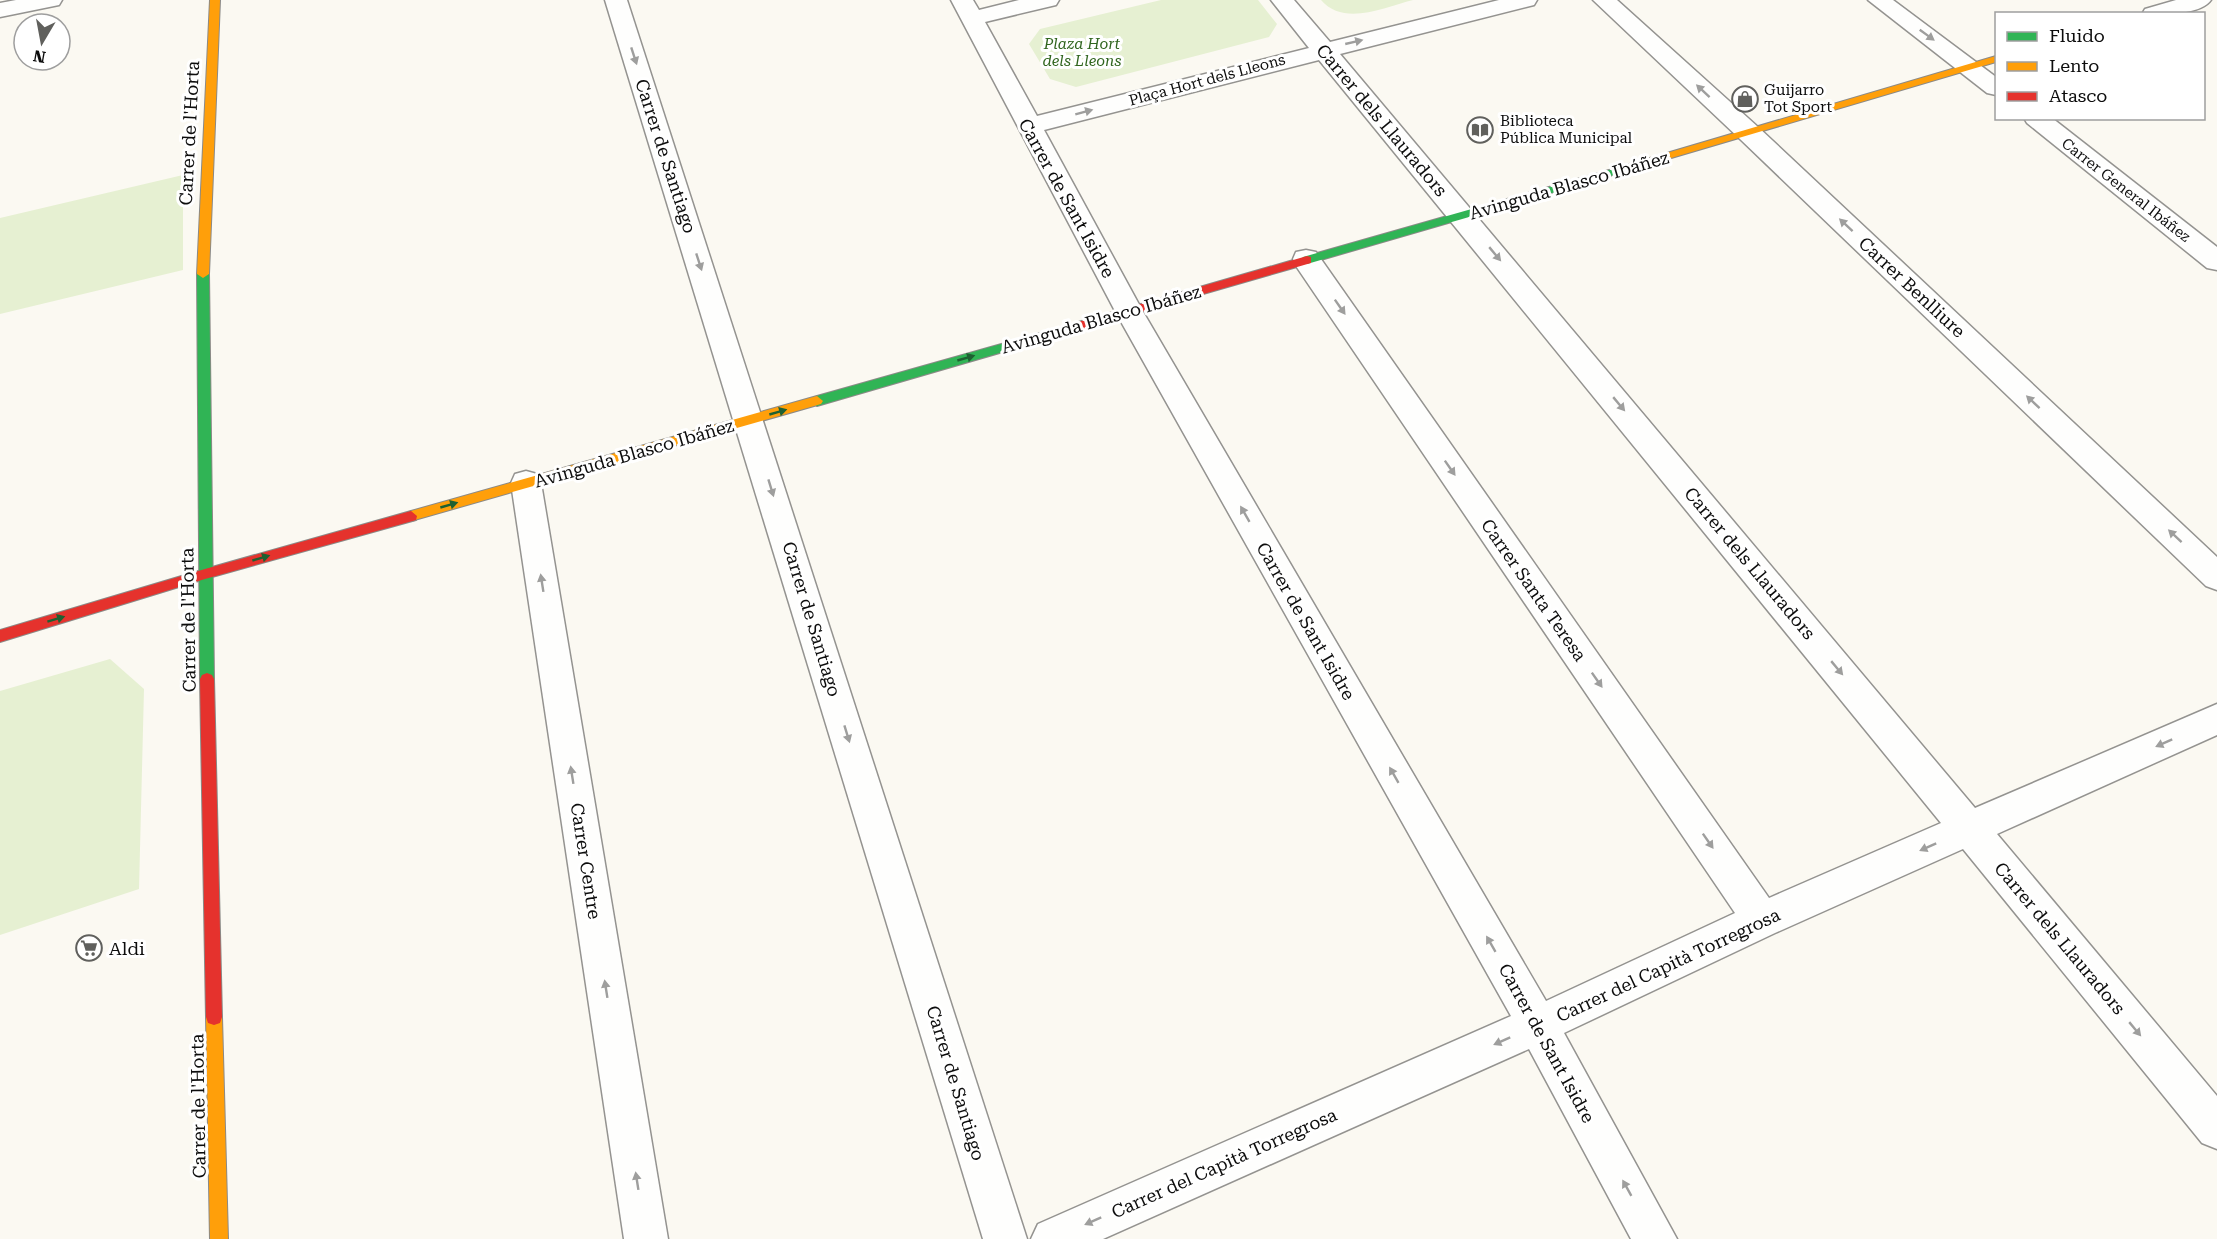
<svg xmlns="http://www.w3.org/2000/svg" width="2217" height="1239" font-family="'Roboto Serif',serif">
	<rect width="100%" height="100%" fill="#fbf9f2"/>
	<g fill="#e6f0d2">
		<path d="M1161 0H1258L1277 24 1269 37 1076 87 1050 79 1029 44 1040 29Z"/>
		<path d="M1321 0H1413C1385 7 1344 27 1321 0Z"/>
		<path d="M183 175V270L0 314V218Z"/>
		<path d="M110 659 144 689 139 889 0 935V691Z"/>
	</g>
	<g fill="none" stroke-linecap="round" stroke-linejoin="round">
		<g stroke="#949390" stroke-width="3">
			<g id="street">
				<path d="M16 0H62L59 5 0 17V3Z"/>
				<path d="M605 0H627L1027 1239H983Z"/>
				<path d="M951 0H973L979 10 1019 0H1059L1056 5 985 22 1037 116 1309 48 1271 0H1294L1330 42 1499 0H1537L1534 5 1340 54 1975 808 2217 704V735L1997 834 2217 1096V1149L2202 1143 1963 849 1775 933 1564 1033 1677 1239H1631L1529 1049 1103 1239H1031L1038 1224 1511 1016 1115 311ZM1319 60 1941 823 1769 898 1316 252 1306 250 1296 252 1293 259 1296 266 1735 913 1546 1001 1142 310 1044 130Z"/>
				<path d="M1593 0H1617L1758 127 2217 557V590L2206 586 1740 139Z"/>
				<path d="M1868 0H1893L1996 77V95L1987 93Z"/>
				<path d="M2176 0H2211C2200 16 2160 14 2142 14L2145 9Z"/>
				<path d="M2024 118H2052L2217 247V270L2207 268 2027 123Z"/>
				<path d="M526 471 537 474 541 483 668 1239H624L511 483 515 474Z"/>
			</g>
		</g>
		<g stroke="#8b8a87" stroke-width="2">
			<g id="fast">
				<path d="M1630 164 1635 167 1634 169 1307 264 1301 260 1303 257Z"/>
				<path d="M203 270 209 274 214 679 212 683 207 685 202 683 200 679 197 274Z"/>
				<path d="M1054 329 1060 333 1058 336 817 406 811 401 817 396Z"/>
			</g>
		</g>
		<g stroke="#8b8a87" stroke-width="2">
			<g id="slow">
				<path d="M210 0H220L209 274 203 278 197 274Z"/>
				<path d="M1996 56V62L1634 169 1630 170 1625 167 1626 165Z"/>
				<path d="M817 396 823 401 821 404 411 521 405 516 411 511Z"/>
				<path d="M214 1009 220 1011 222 1017 228 1239H210L206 1017 208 1011Z"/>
			</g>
		</g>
		<g stroke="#8b8a87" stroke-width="2">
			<g id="jam">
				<path d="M1307 256 1311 257V263L1054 337 1048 333 1054 329Z"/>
				<path d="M411 511 417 516 416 520 205 579 0 642V630L205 569Z"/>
				<path d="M207 673 212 675 214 679 222 1017 220 1023 214 1025 208 1023 206 1017 200 679 202 675Z"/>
			</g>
		</g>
		<use href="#street" fill="#fefefd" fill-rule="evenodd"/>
		<use href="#fast" fill="#30b455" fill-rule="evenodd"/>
		<use href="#slow" fill="#ff9f0a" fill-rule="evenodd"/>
		<use href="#jam" fill="#e5322d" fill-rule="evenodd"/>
	</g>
	<defs><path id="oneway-solid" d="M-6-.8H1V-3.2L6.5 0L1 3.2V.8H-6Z" transform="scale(1.5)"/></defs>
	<g fill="#9e9e9d">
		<use href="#oneway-solid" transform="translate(1927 35) rotate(36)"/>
		<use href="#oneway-solid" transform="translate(1354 42) rotate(-13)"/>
		<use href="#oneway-solid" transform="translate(634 56) rotate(72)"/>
		<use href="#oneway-solid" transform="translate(1703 91) rotate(-137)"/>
		<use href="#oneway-solid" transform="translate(1084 112) rotate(-15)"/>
		<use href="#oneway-solid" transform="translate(1846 225) rotate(-137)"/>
		<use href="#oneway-solid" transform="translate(1495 254) rotate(50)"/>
		<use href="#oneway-solid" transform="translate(699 262) rotate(72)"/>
		<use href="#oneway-solid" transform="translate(1340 307) rotate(55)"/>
		<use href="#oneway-solid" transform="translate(2033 402) rotate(-137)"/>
		<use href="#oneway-solid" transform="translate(1619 404) rotate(50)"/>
		<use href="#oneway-solid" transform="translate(1450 468) rotate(55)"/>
		<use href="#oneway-solid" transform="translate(771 488) rotate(73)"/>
		<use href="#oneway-solid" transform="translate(1245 514) rotate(-120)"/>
		<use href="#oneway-solid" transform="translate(2175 536) rotate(-137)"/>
		<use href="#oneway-solid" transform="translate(542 583) rotate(-99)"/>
		<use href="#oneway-solid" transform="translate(1837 668) rotate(50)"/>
		<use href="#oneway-solid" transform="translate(1597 680) rotate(55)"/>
		<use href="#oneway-solid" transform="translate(847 734) rotate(73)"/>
		<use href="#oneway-solid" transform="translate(2164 743) rotate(156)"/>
		<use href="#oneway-solid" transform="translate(572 775) rotate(-99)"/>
		<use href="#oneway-solid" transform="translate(1394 775) rotate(-120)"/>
		<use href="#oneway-solid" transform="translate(1708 841) rotate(55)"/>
		<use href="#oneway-solid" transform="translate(1928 847) rotate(156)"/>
		<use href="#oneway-solid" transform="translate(1491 944) rotate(-120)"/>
		<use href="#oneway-solid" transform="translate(606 989) rotate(-99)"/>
		<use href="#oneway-solid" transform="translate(2135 1029) rotate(50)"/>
		<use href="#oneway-solid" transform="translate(1502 1041) rotate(156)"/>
		<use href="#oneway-solid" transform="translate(637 1181) rotate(-99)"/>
		<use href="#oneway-solid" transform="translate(1627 1188) rotate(-119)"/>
		<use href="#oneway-solid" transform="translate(1093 1221) rotate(156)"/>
	</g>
	<g fill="#1e6031">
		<use href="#oneway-solid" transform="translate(966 358) rotate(-16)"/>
		<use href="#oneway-solid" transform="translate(778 412) rotate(-16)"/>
		<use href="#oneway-solid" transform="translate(449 505) rotate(-16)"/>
		<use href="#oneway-solid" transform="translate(261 558) rotate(-16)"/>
		<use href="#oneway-solid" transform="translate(56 619) rotate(-17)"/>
	</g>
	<defs>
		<g id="shop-ring" transform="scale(1.35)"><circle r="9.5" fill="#fff" stroke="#60605d" stroke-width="1.5"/><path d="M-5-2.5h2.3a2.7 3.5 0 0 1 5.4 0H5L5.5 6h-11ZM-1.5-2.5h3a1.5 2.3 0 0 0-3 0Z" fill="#60605d"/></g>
		<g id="library-ring" transform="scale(1.35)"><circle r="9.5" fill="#fff" stroke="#60605d" stroke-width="1.5"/><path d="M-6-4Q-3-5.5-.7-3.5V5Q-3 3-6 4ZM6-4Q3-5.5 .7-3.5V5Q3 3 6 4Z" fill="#60605d"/></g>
		<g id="supermarket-ring" transform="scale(1.35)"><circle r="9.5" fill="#fff" stroke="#60605d" stroke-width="1.5"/><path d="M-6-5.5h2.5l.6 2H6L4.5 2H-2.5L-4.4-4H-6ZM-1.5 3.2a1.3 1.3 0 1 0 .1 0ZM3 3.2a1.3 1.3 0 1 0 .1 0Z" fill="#60605d"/></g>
	</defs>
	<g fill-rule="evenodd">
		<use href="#shop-ring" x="1745" y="99"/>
		<use href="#library-ring" x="1480" y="130"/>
		<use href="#supermarket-ring" x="89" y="948"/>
	</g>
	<g text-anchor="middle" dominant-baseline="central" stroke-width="6" stroke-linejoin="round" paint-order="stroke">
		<g font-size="15" font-style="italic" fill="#30651e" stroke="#fff">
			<text x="1082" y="44">Plaza Hort<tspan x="1082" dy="17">dels Lleons</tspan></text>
		</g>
		<g font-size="15" fill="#0d0d0d" stroke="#fff">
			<text transform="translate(1207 80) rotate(-15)">Plaça Hort dels Lleons</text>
			<text transform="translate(2126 190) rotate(38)">Carrer General Ibáñez</text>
		</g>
		<g font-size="15" fill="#0d0d0d" stroke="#fff" text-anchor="start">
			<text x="1764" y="90">Guijarro<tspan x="1764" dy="17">Tot Sport</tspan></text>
			<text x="1500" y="121">Biblioteca<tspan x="1500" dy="17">Pública Municipal</tspan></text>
		</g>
		<g font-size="18" fill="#0d0d0d" stroke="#fff">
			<text transform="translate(1382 120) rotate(50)">Carrer dels Llauradors</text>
			<text transform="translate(189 133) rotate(-87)">Carrer de l'Horta</text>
			<text transform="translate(666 156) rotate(72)">Carrer de Santiago</text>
			<text transform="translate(1569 185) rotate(-16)">Avinguda Blasco Ibáñez</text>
			<text transform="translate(1067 198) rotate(61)">Carrer de Sant Isidre</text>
			<text transform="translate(1912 287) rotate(43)">Carrer Benlliure</text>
			<text transform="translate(1101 319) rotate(-16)">Avinguda Blasco Ibáñez</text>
			<text transform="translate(634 453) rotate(-16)">Avinguda Blasco Ibáñez</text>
			<text transform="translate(1750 563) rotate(50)">Carrer dels Llauradors</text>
			<text transform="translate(1534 590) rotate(55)">Carrer Santa Teresa</text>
			<text transform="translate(812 619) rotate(73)">Carrer de Santiago</text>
			<text transform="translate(188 620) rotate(-91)">Carrer de l'Horta</text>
			<text transform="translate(1306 621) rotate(60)">Carrer de Sant Isidre</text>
			<text transform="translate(586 861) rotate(81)">Carrer Centre</text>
			<text transform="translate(2060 938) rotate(50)">Carrer dels Llauradors</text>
			<text transform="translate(1668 965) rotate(-25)">Carrer del Capità Torregrosa</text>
			<text transform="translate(1547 1043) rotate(61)">Carrer de Sant Isidre</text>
			<text transform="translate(956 1083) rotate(73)">Carrer de Santiago</text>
			<text transform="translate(198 1106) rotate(-91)">Carrer de l'Horta</text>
			<text transform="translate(1224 1163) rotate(-24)">Carrer del Capità Torregrosa</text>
		</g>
		<g font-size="18" fill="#0d0d0d" stroke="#fff" text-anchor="start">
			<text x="109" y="948">Aldi</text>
		</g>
	</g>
	<rect x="1995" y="12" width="210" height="108" fill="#ffffff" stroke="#9e9e9e" stroke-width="1.5"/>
	<rect x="2007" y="32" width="30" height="9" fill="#30b455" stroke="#9e9e9e" stroke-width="1.5"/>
	<text x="2049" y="42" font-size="18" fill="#0d0d0d">Fluido</text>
	<rect x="2007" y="62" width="30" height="9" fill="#ff9f0a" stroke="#9e9e9e" stroke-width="1.5"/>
	<text x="2049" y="72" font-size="18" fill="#0d0d0d">Lento</text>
	<rect x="2007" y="92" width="30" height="9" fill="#e5322d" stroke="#9e9e9e" stroke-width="1.5"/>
	<text x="2049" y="102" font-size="18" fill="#0d0d0d">Atasco</text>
	<g transform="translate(42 42) rotate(190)"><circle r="28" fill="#ffffff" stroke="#9e9e9e" stroke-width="1.5"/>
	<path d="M0-4.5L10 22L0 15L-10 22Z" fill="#60605d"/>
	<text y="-9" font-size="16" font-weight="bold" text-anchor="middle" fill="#0d0d0d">N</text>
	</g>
</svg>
